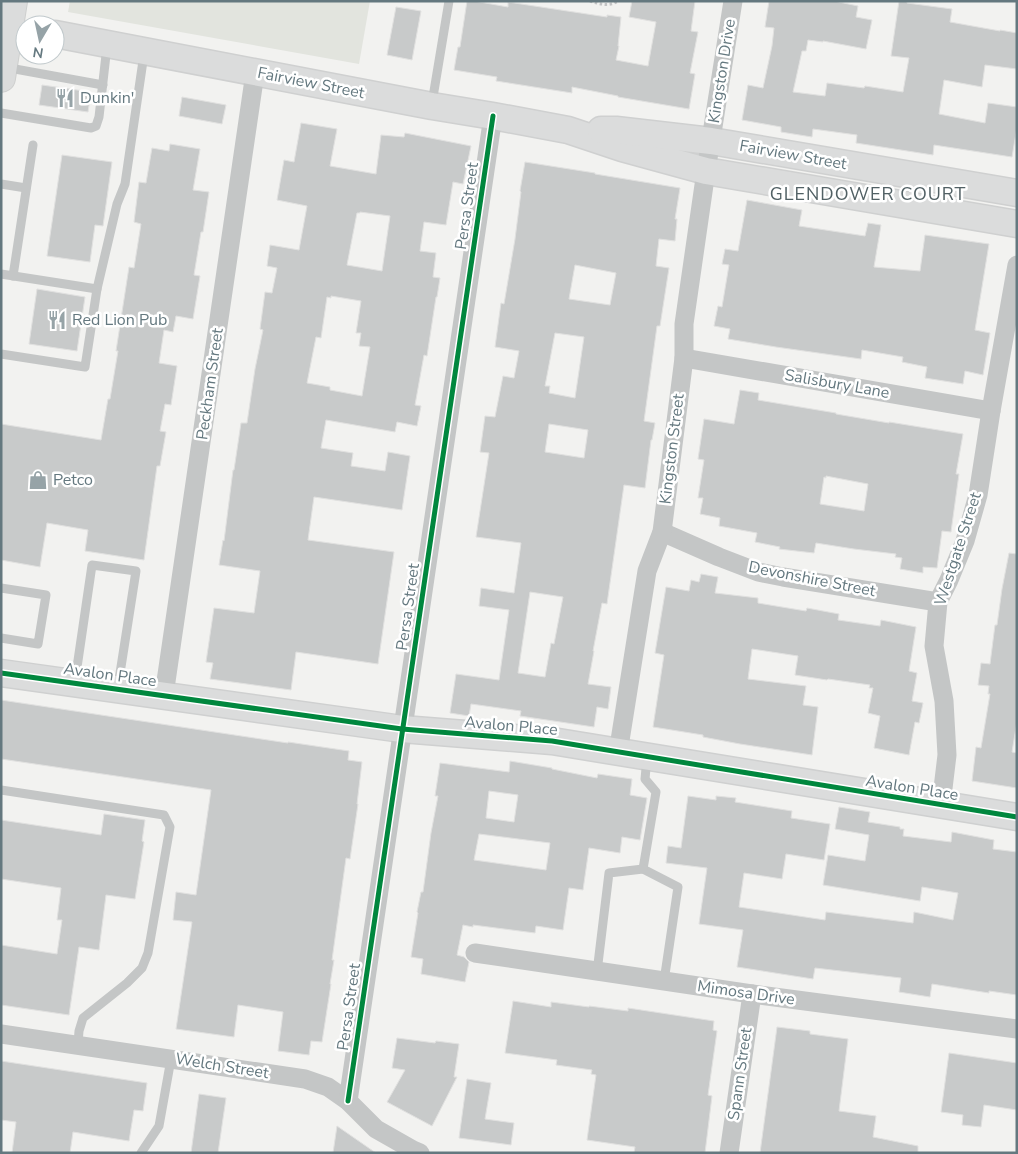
<svg xmlns="http://www.w3.org/2000/svg" width="1018" height="1154" font-family="'Nunito Sans',sans-serif">
	<rect width="100%" height="100%" fill="#f2f2f0"/>
	<path fill="#e2e4de" d="M70 1H370L359 64 68 12Z"/>
	<g fill="#c8caca" stroke="#e1e1e0" fill-rule="evenodd">
		<path d="M467 1H474L508 7V2L607 17V15L621 17 618 46H619L616 60 648 66 656 22 629 17 632 1H695L691 31 698 32 690 73 695 74 689 109 618 97V96L572 87V93L496 81 497 77 454 70 458 47H460Z"/>
		<path d="M769 1H834L858 6 856 17 872 20 866 49 823 41V42L808 40 806 51H802L793 92 825 96 827 83 864 88 865 86 903 92 909 58 891 56 899 1H907V3L952 9 950 22 1000 31V30L1017 33V69L985 65 982 87 944 80 939 114 985 123 988 103 1017 107V127L1012 157 934 145 933 155 856 143 857 135 813 129 812 137 781 132V127L742 120 748 85 763 88 772 46 774 28 765 27Z"/>
		<path d="M396 7 421 11 412 60 387 55Z"/>
		<path d="M42 85 91 92 88 112 39 105Z"/>
		<path d="M182 97 226 105 222 124 179 116Z"/>
		<path d="M301 123 337 129 330 166 376 174 381 135 404 137 405 133 471 146 463 184 453 182 446 225 424 222 420 251 436 253 433 277 440 278 437 297H436L427 356 424 355 415 405 421 406 417 426 397 422 395 432 326 420 321 448 353 453 351 466 385 471 388 452 410 456 402 510 314 497 308 540 394 552 378 664 296 652 291 690 210 679 213 663 206 662 214 608 254 613 260 571 219 565 223 540 224 541 233 470H234L241 423H247L255 369 263 330 260 329 265 292 272 293 277 268 267 266 270 245 299 250 307 206 277 200 284 160 294 162ZM360 212 390 216 382 271 347 265 357 213H360ZM331 296 361 301 356 333H361L359 346 370 347 362 396 330 390V387L307 383 316 337 321 338 327 297 331 298Z"/>
		<path d="M170 144 200 149 193 190 209 192 203 232H201L194 275 200 276 193 319 176 316 173 332 164 330 159 363 177 366 171 405 165 404 160 431 166 432 160 466H157L144 560 85 551 88 530 47 523 40 567 1 560V424L101 440 108 399H110L118 351H116L129 267 134 268 141 224 134 222 139 182 146 183 152 148 169 151Z"/>
		<path d="M62 155 112 162 103 226 95 225 90 262 47 256Z"/>
		<path d="M525 162 595 173V174L680 188 675 219H677L675 241 659 239 656 266 669 268 660 326H657L644 421 655 423 652 440H651L645 488 624 485 607 604 602 603 593 651H594L588 684 611 687 608 709 597 707 594 727 520 716 521 711 471 704 469 716 450 713 456 674 499 680 509 610 479 606 481 588 514 593 521 543 476 537 489 453 480 452 485 416 495 417 503 376 514 378 519 351 495 347 501 303 504 304 515 239 521 192 520 191ZM575 265 616 273 610 305 569 299ZM555 333 584 337 575 398 549 393 550 386H545ZM549 424 588 430 584 458 545 452ZM530 592 563 597 554 644 551 643 545 677 518 673Z"/>
		<path d="M747 200 802 210 799 226 865 236 868 223 881 225 874 267 920 271 925 235 989 244 975 330 990 333 983 375 965 371 963 384 925 378 927 367 902 362 903 357 862 350 861 359 776 347 728 339 730 329 714 326 718 306 722 307 729 265 722 264 725 249 738 251Z"/>
		<path d="M37 289 85 297 77 351 29 344Z"/>
		<path d="M740 390 759 393 758 400 836 413V414L889 423V422L963 434 956 474H959L951 532 942 531 937 568 923 567V573L900 569 902 558 895 557 896 554 854 549 816 543 814 553 779 549 780 547 755 542 757 533 719 526 720 518 700 514 703 498H698L704 460 698 459 704 419 734 424ZM826 476 868 484 864 511 820 504 824 477 826 478Z"/>
		<path d="M1009 553 1017 554V721L1012 752 1017 753V788L972 781 976 747 981 748 990 694H988L989 686 978 685 981 663 990 664 995 625H997L1002 589Z"/>
		<path d="M701 574 718 577 715 593 758 598V603L806 611 807 608 839 614 838 620 880 626 881 620 916 627 909 671 917 673 912 701 923 703 919 723 915 722 909 755 874 748 880 716 868 713 873 688H869L870 685 828 679 827 680 795 675 798 656 752 649 748 679 806 686 803 705 818 707 812 755 740 744 703 737V735L653 727 664 655 655 653 666 587 689 591 691 580 699 582Z"/>
		<path d="M1 700 288 743V742L349 751 348 760 362 762 357 804H358L350 859 346 858 332 960H334L330 984H331L322 1042 311 1041 309 1055 278 1051 283 1012 238 1005 234 1037 176 1029 192 922 173 920 176 892 196 895 211 790 1 759Z"/>
		<path d="M510 761 552 768V769L597 778 598 774 632 779 630 795 647 798 640 840 622 837 620 853 589 848 583 890 569 888 563 930 536 926 535 933 473 925V927L463 925 457 955 464 957 469 962 465 982 421 974 423 959 411 957 418 913 417 912 421 892H423L431 833 438 796H435L440 763 509 772ZM489 791 518 795 514 822 486 818ZM479 834 550 843 546 870 474 860Z"/>
		<path d="M688 796 716 800V796L736 798 735 802 792 811 791 818 830 824 824 860 786 854 782 879 744 873 739 907 825 920 826 912 913 923 914 912 953 920 958 893 922 887 920 901 823 885 828 855 865 861 869 835 835 829 839 807 870 812 868 822 900 827V829H904L903 836 951 842 952 832 994 840 993 849 1017 852V995L989 991V993L932 984 930 997 899 992 901 978 815 968 813 979 737 967 743 930 699 924 707 868 666 863 668 846 681 848Z"/>
		<path d="M104 814 145 820 142 841 144 842 135 899 106 895 99 950 79 947 69 1015 1 1005V945L57 954 62 920H57L61 888 1 879V820L101 835Z"/>
		<path d="M513 1001 551 1007V1002L589 1007V1006L628 1011V1008L714 1021 713 1030 717 1031 708 1095 712 1096 705 1153H634L635 1147 587 1140 596 1075 591 1074 592 1070 556 1065 557 1060 505 1053Z"/>
		<path d="M777 1027 810 1031V1034L848 1039 839 1111 876 1116 873 1137 918 1146V1153H760Z"/>
		<path d="M397 1038 435 1043 436 1041 459 1044 454 1077H457L432 1126 387 1102 405 1070 392 1068Z"/>
		<path d="M949 1053 1017 1063V1110L984 1105 981 1127 962 1125 963 1115 941 1112Z"/>
		<path d="M1 1061 147 1083 143 1111 134 1110 129 1141 73 1132 70 1153H12L16 1122 1 1120Z"/>
		<path d="M467 1079 491 1083 485 1119 514 1123 511 1145 459 1138Z"/>
		<path d="M199 1094 226 1098 218 1153H191Z"/>
		<path d="M337 1126 376 1153H333Z"/>
	</g>
	<g fill="none" stroke-linecap="round" stroke-linejoin="round">
		<g stroke="#cfd0d0" stroke-width="29">
			<g id="secondary">
				<path d="M55 34 432 106 493 116 568 130 622 148 706 171 1017 224"/>
				<path d="M601 130H616L711 141 1017 193"/>
				<path d="M1 673 402 729 552 741 1017 817"/>
			</g>
		</g>
		<g stroke="#cecfce" stroke-width="30">
			<path id="primary" d="M1 78 13 1"/>
		</g>
		<path stroke="#c2c3c4" stroke-width="3" stroke-dasharray="2.5 2.5" stroke-linecap="butt" d="M590 1C600 4 609 7 618 1"/>
		<g stroke="#c4c6c6" stroke-width="9">
			<path d="M4 67 103 85"/>
			<path d="M432 103 449 1"/>
			<path d="M1 113 91 128 96 126 99 117 107 46"/>
			<path d="M1 184 26 188"/>
			<path d="M1 274 97 289"/>
			<path d="M13 276 33 145"/>
			<path d="M1 354 85 367 97 289 117 204 125 184 144 54"/>
			<path d="M1 588 46 595 38 644 1 638"/>
			<path d="M75 681 92 565 136 571 118 686"/>
			<path d="M647 758 645 779 656 792 643 869 678 887 664 981"/>
			<path d="M1 790 164 815 170 827 148 953 142 968 127 983 83 1018 79 1031 78 1044"/>
			<path d="M597 972 609 873 643 869"/>
			<path d="M141 1153 159 1126 171 1059"/>
		</g>
		<g stroke="#c4c6c6" stroke-width="19">
			<path d="M684 358 991 411"/>
			<path d="M662 532 719 557 758 572 783 577 938 602"/>
			<path d="M164 695 255 73"/>
			<path d="M618 753 647 571 662 532 684 358V324L706 171 733 1"/>
			<path d="M941 805 947 755 944 701 934 646 938 602 949 580 965 541 978 495 991 411 1017 265"/>
			<path d="M475 953 752 994 1017 1029"/>
			<path d="M1 1034 305 1079 328 1087 348 1101 376 1129 413 1150 420 1153"/>
			<path d="M348 1101 493 116"/>
			<path d="M729 1153 752 994"/>
		</g>
		<use href="#secondary" stroke="#dbdcdc" stroke-width="26"/>
		<use href="#primary" stroke="#dbdcdc" stroke-width="28"/>
		<g stroke="#fff" stroke-width="8">
			<g id="cycleway">
				<path d="M1 673 402 729 552 741 1017 817"/>
				<path d="M348 1101 493 116"/>
			</g>
		</g>
		<use href="#cycleway" stroke="#00873e" stroke-width="5"/>
	</g>
	<defs>
		<g id="restaurant-bare" transform="scale(1.5)"><path d="M-5-6h1v4h1v-4h1v4h1v-4h1v5L-1.5 .5V6h-2V.5L-5-1ZM5-6V6H3V1.5H1.5Q1.5-4 5-6Z" fill="#96a3a7" stroke="#fff" stroke-width="2.5" paint-order="stroke"/></g>
		<g id="shop-bare" transform="scale(1.5)"><path d="M-5-2.5h2.3a2.7 3.5 0 0 1 5.4 0H5L5.5 6h-11ZM-1.5-2.5h3a1.5 2.3 0 0 0-3 0Z" fill="#96a3a7" stroke="#fff" stroke-width="2.5" paint-order="stroke"/></g>
	</defs>
	<g fill-rule="evenodd">
		<use href="#restaurant-bare" x="65" y="98"/>
		<use href="#restaurant-bare" x="57" y="320"/>
		<use href="#shop-bare" x="38" y="480"/>
	</g>
	<g text-anchor="middle" dominant-baseline="central" stroke-width="5" stroke-linejoin="round" paint-order="stroke">
		<g font-size="16" fill="#64787f" stroke="#fff">
			<text transform="translate(722 71) rotate(-81)">Kingston Drive</text>
			<text transform="translate(311 83) rotate(11)">Fairview Street</text>
			<text transform="translate(793 155) rotate(10)">Fairview Street</text>
			<text transform="translate(467 206) rotate(-82)">Persa Street</text>
			<text transform="translate(210 384) rotate(-82)">Peckham Street</text>
			<text transform="translate(837 384) rotate(10)">Salisbury Lane</text>
			<text transform="translate(672 449) rotate(-83)">Kingston Street</text>
			<text transform="translate(958 549) rotate(-72)">Westgate Street</text>
			<text transform="translate(812 579) rotate(11)">Devonshire Street</text>
			<text transform="translate(408 607) rotate(-82)">Persa Street</text>
			<text transform="translate(110 675) rotate(8)">Avalon Place</text>
			<text transform="translate(511 726) rotate(5)">Avalon Place</text>
			<text transform="translate(912 788) rotate(9)">Avalon Place</text>
			<text transform="translate(746 993) rotate(8)">Mimosa Drive</text>
			<text transform="translate(349 1007) rotate(-82)">Persa Street</text>
			<text transform="translate(222 1066) rotate(9)">Welch Street</text>
			<text transform="translate(740 1074) rotate(-82)">Spann Street</text>
		</g>
		<g font-size="16" fill="#64787f" stroke="#fff" text-anchor="start">
			<text x="80" y="98">Dunkin'</text>
			<text x="72" y="320">Red Lion Pub</text>
			<text x="53" y="480">Petco</text>
		</g>
		<g font-size="18" letter-spacing="1" fill="#516064" stroke="#fff">
			<text x="868" y="194">GLENDOWER COURT</text>
		</g>
	</g>
	<rect width="1018" height="1154" fill="none" stroke="#64787f" stroke-width="5"/>
	<g transform="translate(40 40) rotate(189)"><circle r="24" fill="#ffffff" stroke="#c1c9cc"/>
	<path d="M0-4L9 19L0 12L-9 19Z" fill="#96a3a7"/>
	<text y="-8" font-size="14" font-weight="bold" text-anchor="middle" fill="#64787f">N</text>
	</g>
</svg>
